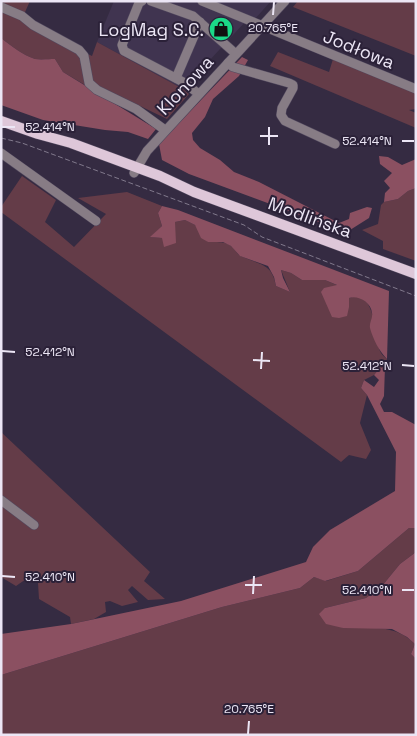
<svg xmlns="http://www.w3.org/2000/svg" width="417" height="736" font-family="'Space Grotesk',sans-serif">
	<rect width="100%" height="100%" fill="#352b42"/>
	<g fill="#403450">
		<path d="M114 1H194L245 22 183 89 97 42Z"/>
		<path d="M209 1H271L254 20Z"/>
	</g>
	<g fill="#643c48">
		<path d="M1 1H30L21 21 92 56 97 42 183 89 189 94 167 119 109 91 90 88 63 72 55 59C49 59 41 60 35 59 23 55 11 46 1 38Z"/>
		<path d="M298 1H416V56L293 7Z"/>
		<path d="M278 52 329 72 333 59 416 93V109L409 110 416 113V128L270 66Z"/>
		<path d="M22 176 56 200 45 222 74 247 106 214 78 198 127 192 162 206 158 213 162 226 151 237 162 238 175 222 185 220 195 225 208 242C216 242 225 241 231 246 236 250 237 255 243 257 260 265 272 263 276 286L290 292 281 270 291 273 302 280H325L339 286 349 307V298C378 288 373 339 381 353 383 356 385 357 387 359L385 366 379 369 374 375 364 380 361 388 367 395 360 423 371 450 366 459 349 455 341 462 1 212V207Z"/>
		<path d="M416 188V261L383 249V241L362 230 378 224 381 205 384 202 398 199 408 191Z"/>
		<path d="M1 432 150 572 144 581 165 599 148 600 132 586 128 590 138 602 122 606 110 601 105 602 106 612 94 619 71 624 70 617 39 599 38 583 29 577 16 586 1 577Z"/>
		<path d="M409 528H416V552L400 564 382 586 366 598 325 608 343 628C371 629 394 623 415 644L411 654 416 659V735H1V675L222 607 300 588 314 577 326 581 358 571Z"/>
	</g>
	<g fill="#8b5061">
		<path d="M1 38C11 46 23 55 35 59 41 60 49 59 55 59L63 72 156 129 148 139 128 132 105 130 43 120 1 105Z"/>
		<path d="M242 57 248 60 239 76 213 99 205 117 192 133 193 140 200 148 220 160 234 172 259 182 339 223 349 219 350 213 367 207 372 208 369 218 350 230 335 228 189 174 162 160 159 144Z"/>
		<path d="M379 156 388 157 402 165 416 159V188L408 191 398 199 384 202 385 193 390 188 384 181 392 173 380 164Z"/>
		<path d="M162 206 178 210 389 291 387 359C379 351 373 339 370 328 369 323 373 318 372 313 371 302 358 295 349 298V307L347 316 339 318 332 317 321 292 324 288 337 285 325 280H302L291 273 281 270 283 278 290 292 276 286 274 277 268 266 240 256 231 246 223 242H208L201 238 195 225 185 220 175 222 176 243 164 247 162 238 150 237 162 226 158 213Z"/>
		<path d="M385 366 384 396 380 404 384 412H392L416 425V528H409L358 571 325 581 314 577 300 588 222 607 1 675V634L71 624 181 601 306 562 313 547 330 530 395 491 396 452 367 395 361 388 364 380 374 387 379 380 374 375 379 369Z"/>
		<path d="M416 552V659L411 654 415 644 407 637 392 629 343 628 326 624 319 614 325 608 366 598 382 586 400 564Z"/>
	</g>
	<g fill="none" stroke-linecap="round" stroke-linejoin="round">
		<g stroke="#52495f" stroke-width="10">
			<g id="minor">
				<path d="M142 1 139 3 122 45 124 51 183 82 199 94"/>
				<path d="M151 1 193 16 236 54"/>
				<path d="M202 1 416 89"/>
				<path d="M1 7 22 16 33 25 79 50 84 56 89 83 97 90 136 109 165 130"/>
				<path d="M228 63 233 67 289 83 293 85V88L282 108 281 115 285 121 335 144"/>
				<path d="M176 78 200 22"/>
				<path d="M1 153 96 221"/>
				<path d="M134 173 147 151 285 1"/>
				<path d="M1 500 34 525"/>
			</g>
		</g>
		<g stroke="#52495f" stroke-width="11">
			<path id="major" d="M1 121 38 134 71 143 160 176 194 192 416 274"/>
		</g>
		<path stroke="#81798c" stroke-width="1" stroke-dasharray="5 2.5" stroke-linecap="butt" d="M1 138 22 143 244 225 262 237 416 296"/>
		<use href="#minor" stroke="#877c85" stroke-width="9"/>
		<use href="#major" stroke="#dec7d9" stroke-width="10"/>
	</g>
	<path fill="none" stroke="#ece6f5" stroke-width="2" d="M273 15 274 2M2 127H15M260 136H278M402 141H414M269 145V127M2 351 15 352M253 360 270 361M402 365 414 366M261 369 262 352M2 576 15 577M245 585H262M402 590H414M253 594 254 576M248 734 249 721"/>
	<defs>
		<g id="shop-disc" transform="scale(1.25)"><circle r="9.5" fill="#1bd988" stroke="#2b2138"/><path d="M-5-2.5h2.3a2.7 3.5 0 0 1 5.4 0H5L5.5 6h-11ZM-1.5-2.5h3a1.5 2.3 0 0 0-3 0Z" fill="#111"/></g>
	</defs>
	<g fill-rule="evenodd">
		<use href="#shop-disc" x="221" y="29"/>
	</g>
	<g text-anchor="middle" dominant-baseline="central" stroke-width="4" stroke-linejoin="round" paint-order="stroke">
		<g font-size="18" fill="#ece6f5" stroke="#2b2138" text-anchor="end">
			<text x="204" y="29">LogMag S.C.</text>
		</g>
		<g font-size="18" fill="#ece6f5" stroke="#2b2138">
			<text transform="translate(359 49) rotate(22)">Jodłowa</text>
			<text transform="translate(185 85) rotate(-47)">Klonowa</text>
			<text transform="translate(310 217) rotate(20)">Modlińska</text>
		</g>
	</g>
	<g font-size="12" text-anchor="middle" fill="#ece6f5" stroke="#2b2138" stroke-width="4" stroke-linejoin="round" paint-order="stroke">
		<text x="273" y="32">20.765°E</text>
		<text x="50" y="131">52.414°N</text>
		<text x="367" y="145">52.414°N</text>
		<text x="50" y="356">52.412°N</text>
		<text x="367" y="370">52.412°N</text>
		<text x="50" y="581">52.410°N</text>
		<text x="367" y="594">52.410°N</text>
		<text x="249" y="713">20.765°E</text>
	</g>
	<rect width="417" height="736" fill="none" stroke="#ece6f5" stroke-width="5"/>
</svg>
